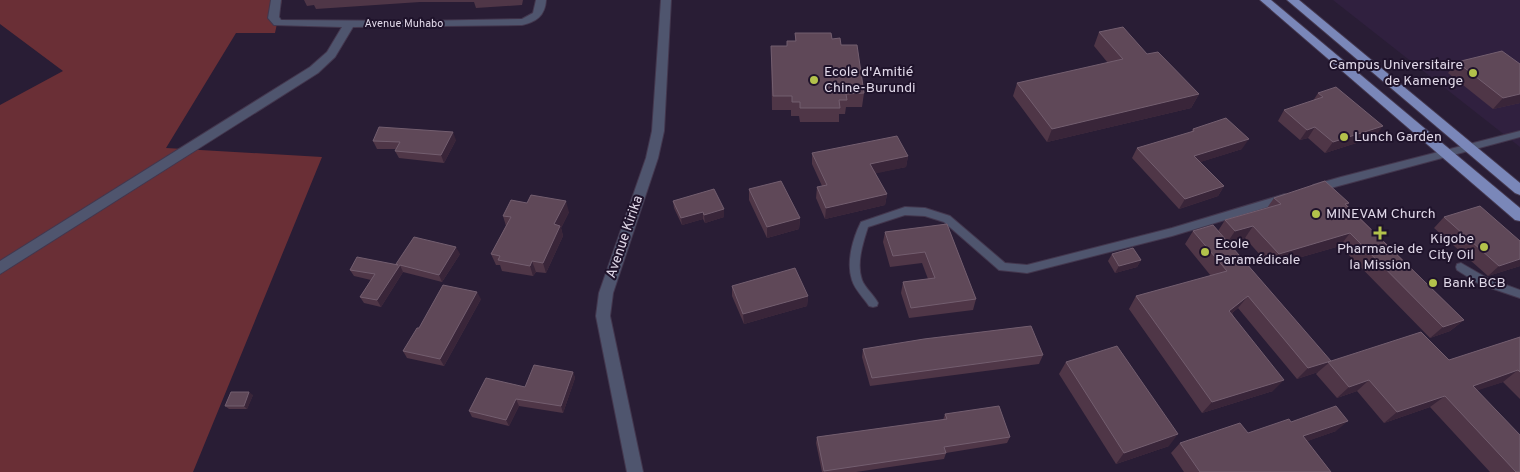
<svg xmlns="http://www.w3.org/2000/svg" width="1520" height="472" font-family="Overpass,sans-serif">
	<rect width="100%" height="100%" fill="#291d35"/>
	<path fill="#30203f" d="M1333 0H1520V147Z"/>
	<path fill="#6a2f36" d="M0 0H282L275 33H236L166 148 322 157 193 472H0V105L63 71 0 24Z"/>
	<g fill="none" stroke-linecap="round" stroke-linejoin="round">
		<g stroke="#43374e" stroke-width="2">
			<g id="service">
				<path d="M1520 131V137L1494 144 1316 192 1311 188 1313 185 1341 177Z"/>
				<path d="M1285 194 1290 198 1288 201 1172 236 1027 273 999 270 944 222 925 216 905 215 868 227C863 243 856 263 862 280 865 288 874 295 878 303L877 306 873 307 869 306C864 298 855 290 852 280 846 262 853 238 861 222L905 207 925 208 950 216 1005 263 1027 265 1172 228Z"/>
				<path d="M1461 263 1487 278 1520 290V298L1479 284 1457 270 1456 267 1457 264Z"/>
			</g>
		</g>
		<g stroke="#43374e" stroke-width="2">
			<g id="minor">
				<path d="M271 0H281L279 17 281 20 416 21 522 19 533 13 536 0H546C545 16 536 22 522 25L353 27 335 57 318 73 0 274V261L310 67 327 52 342 27 274 25 268 18Z"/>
				<path d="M661 0H671L664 131 658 158 613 293 610 316 643 472H627L596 316 599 293 646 158 652 131Z"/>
			</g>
		</g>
		<g stroke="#43374e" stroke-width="2">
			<g id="primary">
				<path d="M1260 0H1271L1520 208V221L1515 220Z"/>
				<path d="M1287 0H1299L1520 183V195L1515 193Z"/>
			</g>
		</g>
		<use href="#service" fill="#4f556e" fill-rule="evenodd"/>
		<use href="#minor" fill="#4f556e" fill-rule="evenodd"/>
		<use href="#primary" fill="#7a87b9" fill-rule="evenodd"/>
	</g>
	<g fill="#4f3647">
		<path d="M304 0H523L522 5 476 8 474 2H420L316 9 314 5 307 6Z"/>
		<path d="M1099 32 1147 54 1199 94 1191 108 1047 142 1013 96 1017 83 1108 63 1094 46Z"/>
		<path d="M795 33 832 39 841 45 864 93 862 107H846L845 114H839V122H800L799 116H791V110H772L771 46H787L795 41Z"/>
		<path d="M1457 62 1520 103 1493 109 1448 73Z"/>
		<path d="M1318 93 1375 137 1325 153 1308 138 1300 140 1278 121 1284 110 1313 101Z"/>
		<path d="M1193 129 1242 149 1200 162 1224 186 1218 196 1179 209 1132 158 1137 148 1191 132Z"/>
		<path d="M456 140 444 163 399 158 395 151 396 149H377L373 141Z"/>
		<path d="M812 153 908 156 906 167 875 173 887 194 885 205 825 219 816 198 817 187 822 186 812 164Z"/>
		<path d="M749 189 800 218 799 229 767 238 749 200Z"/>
		<path d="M1274 198 1349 203 1347 205 1464 320 1450 331 1430 338 1340 246 1270 266 1245 238 1228 243 1330 362 1449 360 1520 337V399L1503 382 1477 390 1520 472H1490L1430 407 1384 423 1357 391 1337 398 1316 374 1318 372 1297 379 1238 308 1232 313 1273 391 1202 413 1129 309 1136 296 1211 276 1185 244 1193 231H1218L1225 220 1267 208Z"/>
		<path d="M673 201 724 217 705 223 703 219 682 225 674 208Z"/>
		<path d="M569 212 561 228 563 236 546 273 536 272 533 276 502 271 500 265H496L491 254 506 226 503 216Z"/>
		<path d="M1444 217 1520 266 1488 276 1434 228Z"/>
		<path d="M947 224 976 299 973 310 909 318 901 293 903 282 928 279 922 263 890 267 883 242 885 232Z"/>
		<path d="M460 254 442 282 403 272 381 307 364 303 360 297 371 280 354 276 350 270 396 264Z"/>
		<path d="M1112 254 1141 260 1137 267 1115 273 1108 261Z"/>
		<path d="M732 286 808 296 807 306 744 324 732 296Z"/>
		<path d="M481 299 444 366 407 358 403 351 419 328Z"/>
		<path d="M863 349 1043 355 1039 364 870 386 862 357Z"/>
		<path d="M1066 362 1169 446 1116 464 1059 374Z"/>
		<path d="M573 372 575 378 563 413 519 406 509 426 472 417 469 411 525 387Z"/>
		<path d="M253 395 247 409H229L225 406Z"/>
		<path d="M945 414 1010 437 1007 443 946 453 944 459 856 472H822L816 443 817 437 943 420Z"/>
		<path d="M1291 422 1336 431 1307 441 1331 472H1184L1171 453 1180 443 1248 433Z"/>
	</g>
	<g fill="#392539">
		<path d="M1199 94 1191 108 1047 142 1052 129Z"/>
		<path d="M1520 94V103L1493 109 1503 98Z"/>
		<path d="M1383 126 1375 137 1325 153 1333 142Z"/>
		<path d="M1315 127 1308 138 1300 140 1307 130Z"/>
		<path d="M453 132 456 140 444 163 441 155Z"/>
		<path d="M1249 139 1242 149 1188 166 1194 156Z"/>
		<path d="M908 156 906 167 869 175 870 164Z"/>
		<path d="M1224 186 1218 196 1179 209 1185 199Z"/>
		<path d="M887 194 885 205 825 219 826 208Z"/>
		<path d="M566 201 569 212 561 228 563 236 546 273 543 263 554 224Z"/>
		<path d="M724 209V217L705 223 704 215Z"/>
		<path d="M703 212V219L682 225 681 218Z"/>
		<path d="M800 218 799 229 767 238V227Z"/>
		<path d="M1253 226 1245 238 1227 243 1235 231Z"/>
		<path d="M1350 233 1340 246 1270 266 1279 254Z"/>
		<path d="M456 247 460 254 442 282 439 275Z"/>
		<path d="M1520 259V266L1488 276 1499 266Z"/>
		<path d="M1141 260 1137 267 1115 273 1119 266Z"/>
		<path d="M532 261 536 272 533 276 530 266Z"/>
		<path d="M400 265 403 272 381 307 377 300Z"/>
		<path d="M477 292 481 299 444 366 440 359Z"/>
		<path d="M808 296 807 306 744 324 743 314Z"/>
		<path d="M1248 296 1238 308 1220 322 1229 311Z"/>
		<path d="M1464 320 1450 331 1430 338 1443 327Z"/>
		<path d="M1331 361 1318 372 1297 379 1308 368Z"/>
		<path d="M1518 370 1503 382 1458 397 1473 386Z"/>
		<path d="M573 372 575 378 563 413 561 406Z"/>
		<path d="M1284 380 1273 391 1202 413 1212 402Z"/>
		<path d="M1369 380 1357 391 1337 398 1349 387Z"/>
		<path d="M249 392 253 395 247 409 244 406Z"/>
		<path d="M1445 396 1430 407 1384 423 1397 412Z"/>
		<path d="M516 399 519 406 509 426 506 420Z"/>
		<path d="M1348 421 1336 431 1291 447 1303 436Z"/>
		<path d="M1178 434 1169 446 1116 464 1124 453Z"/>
	</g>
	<g fill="#5f4858" stroke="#735e6f">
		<path d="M1123 27 1147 54 1158 52 1199 94 1052 129 1017 83 1123 59 1099 32Z"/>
		<path d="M795 33H831L832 39 840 38 841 45H857L864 93 846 94 847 100H839L840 108H800V102H792V96H773L771 46H787V41H796Z"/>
		<path d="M1502 51 1520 64V94L1503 98 1457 62Z"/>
		<path d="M1336 87 1383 126 1333 142 1315 127 1307 130 1284 110 1323 97 1318 93Z"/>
		<path d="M1226 118 1249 139 1194 156 1224 186 1185 199 1137 148 1194 131 1193 129Z"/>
		<path d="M379 127 453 132 441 155 395 151 400 142 373 141Z"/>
		<path d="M897 136 908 156 870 164 887 194 826 208 817 187 827 185 812 153Z"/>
		<path d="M781 181 800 218 767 227 749 189Z"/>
		<path d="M1325 181 1349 203 1345 204 1464 320 1443 327 1350 233 1279 254 1253 226 1235 231 1225 220 1281 204 1274 198Z"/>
		<path d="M714 189 724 209 704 215 703 212 681 218 673 201Z"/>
		<path d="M531 195 566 201 554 224 560 226 543 263 532 261 530 266 498 260 500 256 491 254 511 217 503 216 511 200 527 203Z"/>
		<path d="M1480 206 1520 241V259L1499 266 1444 217Z"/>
		<path d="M947 224 976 299 911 308 903 282 935 278 925 252 893 256 885 232Z"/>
		<path d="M1213 225 1331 361 1308 368 1248 296 1229 311 1284 380 1212 402 1136 296 1227 271 1193 231Z"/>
		<path d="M414 237 456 247 439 275 400 265 377 300 360 297 375 274 350 270 357 257 398 265 396 264Z"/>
		<path d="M1133 248 1141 260 1119 266 1112 254Z"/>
		<path d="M795 268 808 296 743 314 732 286Z"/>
		<path d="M443 285 477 292 440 359 403 351 417 328H419Z"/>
		<path d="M1031 326 1043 355 872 378 863 349 924 339Z"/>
		<path d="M1421 332 1449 360 1520 337V372L1518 370 1473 386 1520 435V472H1516L1445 396 1397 412 1369 380 1349 387 1328 362Z"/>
		<path d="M1117 346 1178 434 1124 453 1066 362Z"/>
		<path d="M534 365 573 372 561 406 516 399 506 420 469 411 486 378 525 387Z"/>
		<path d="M231 392H249L244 406H225Z"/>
		<path d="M999 406 1010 437 944 447 946 453 824 471 817 437 947 419 945 414Z"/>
		<path d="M1336 406 1348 421 1303 436 1331 472H1200L1180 443 1240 423 1248 433 1289 419 1291 422Z"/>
	</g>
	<g fill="#b3c24b" stroke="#1f132b" stroke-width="2">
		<circle cx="1473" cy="73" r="5"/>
		<circle cx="814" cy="80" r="5"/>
		<circle cx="1344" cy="137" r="5"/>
		<circle cx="1316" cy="214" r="5"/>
		<path d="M1377.5 225.5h5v5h5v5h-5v5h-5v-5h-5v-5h5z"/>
		<circle cx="1484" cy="247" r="5"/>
		<circle cx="1205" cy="252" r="5"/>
		<circle cx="1433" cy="283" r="5"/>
	</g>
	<g text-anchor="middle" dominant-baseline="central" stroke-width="4" stroke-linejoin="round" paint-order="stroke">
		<g font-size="11" fill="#e0d8e8" stroke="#1f132b">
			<text x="404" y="24">Avenue Muhabo</text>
		</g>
		<g font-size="14" fill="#e0d8e8" stroke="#1f132b" text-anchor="start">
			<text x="1463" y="65" text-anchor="end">Campus Universitaire<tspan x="1463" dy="16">de Kamenge</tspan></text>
			<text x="824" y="72">Ecole d'Amitié<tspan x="824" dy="16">Chine-Burundi</tspan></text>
			<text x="1354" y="137">Lunch Garden</text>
			<text x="1326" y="214">MINEVAM Church</text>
			<text x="1474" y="239" text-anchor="end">Kigobe<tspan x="1474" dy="16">City Oil</tspan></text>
			<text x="1215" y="244">Ecole<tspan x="1215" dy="16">Paramédicale</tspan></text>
			<text x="1380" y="249" text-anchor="middle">Pharmacie de<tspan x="1380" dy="16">la Mission</tspan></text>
			<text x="1443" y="283">Bank BCB</text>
		</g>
		<g font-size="14" fill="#e0d8e8" stroke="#1f132b">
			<text transform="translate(625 237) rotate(-71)">Avenue Kirika</text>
		</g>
	</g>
</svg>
